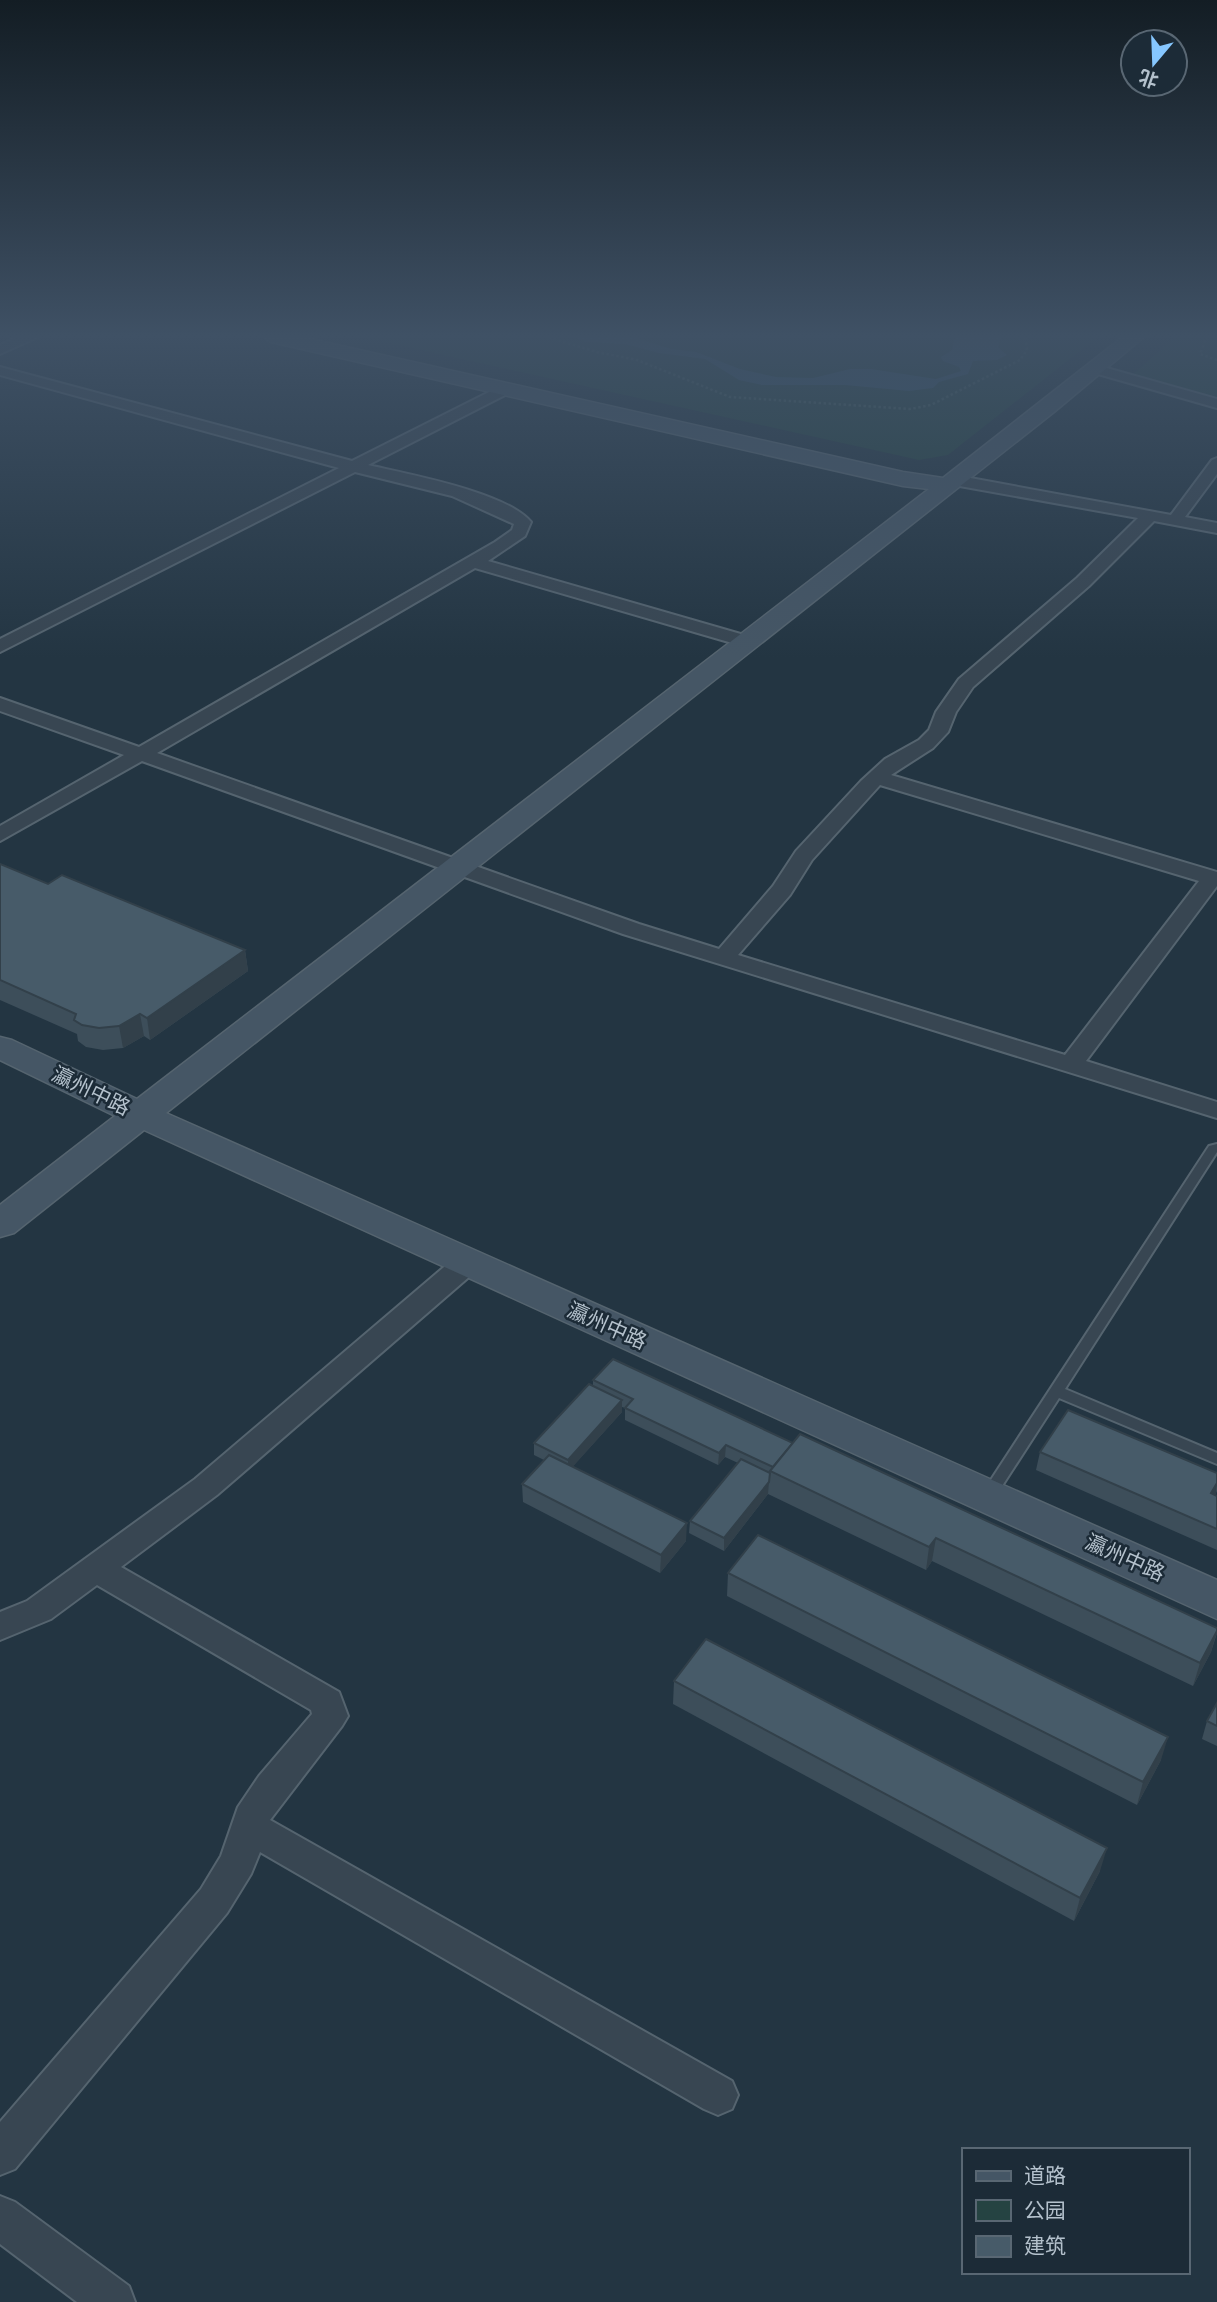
<svg xmlns="http://www.w3.org/2000/svg" width="1217" height="2302" font-family="'Fira Sans Condensed','Noto Sans SC',sans-serif">
	<rect width="100%" height="100%" fill="#233542"/>
	<g fill="#254342">
		<path d="M357 336H1099L948 455 919 460Z"/>
		<path d="M1176 336H1217V401L1132 375Z"/>
	</g>
	<path fill="#35546b" d="M570 336 636 338 671 349 696 352 740 369 776 377 813 378 850 369H871L936 379 961 371 959 367 943 361 941 357 952 350 955 336H1002L998 347 1007 355 997 360 973 361 968 374 939 382 933 388 909 391 845 385H762L739 380 705 359 659 353 625 344 586 342Z"/>
	<g fill="none" stroke-linecap="round" stroke-linejoin="round">
		<g stroke="#55646f" stroke-width="4">
			<path id="lane" d="M1217 1144V1152L1065 1389 1217 1453V1464L1059 1398 993 1500 988 1502 983 1500 981 1496 983 1492 1207 1149 1209 1146Z"/>
		</g>
		<g stroke="#55646f" stroke-width="4">
			<g id="street">
				<path d="M21 336H40L0 354V345Z"/>
				<path d="M1096 365 1217 399V408L1091 372 1089 369Z"/>
				<path d="M0 367 352 461 501 386H511L513 389 511 392 368 465C407 474 506 492 531 522L525 536 488 561 751 637 754 641 751 645H739L475 568 157 753 639 924 719 949 773 886 796 851 861 781 885 759 919 740 929 730 936 712 959 679 1077 578 1138 518 954 485 948 483 946 480 948 477 954 475 1171 515 1212 460 1217 458V474L1185 517 1217 523V533L1154 521 1089 586 973 687 956 712 948 732 933 748 891 775 1217 872V886L1086 1061 1217 1102V1118L623 934 142 761 0 841V826L124 755 0 711V698L139 747 495 542 512 530 514 524 452 496 355 472 0 652V639L339 468 0 375ZM880 785 1199 881 1065 1055 738 955 790 895 812 860Z"/>
				<path d="M467 1254 477 1256 481 1263 477 1270 217 1495 121 1567 339 1692 348 1716 342 1726 270 1820 732 2081 738 2095 732 2109 718 2115 704 2109 260 1852 251 1874 227 1913 15 2169 0 2175V2122L201 1889 221 1856 238 1807 259 1776 312 1714 311 1710 97 1585 51 1619 0 1640V1612L27 1601 195 1479 457 1256Z"/>
				<path d="M0 2196 15 2202 129 2286 135 2302H77L0 2244Z"/>
			</g>
		</g>
		<g stroke="#55646f" stroke-width="3">
			<path id="secondary" d="M262 336H297L903 472 943 478 1124 336H1145L1054 412 166 1113 1217 1580V1619L144 1130 14 1233 0 1237V1205L115 1116 0 1060V1037L12 1040 137 1099 929 489 903 486 271 342Z"/>
		</g>
		<g stroke="#435f5e" stroke-width="2.5" stroke-dasharray="2.5 2.5" stroke-linecap="butt">
			<path d="M544 336 597 352 637 360 730 397 910 409 931 405 1020 360 1027 350 1025 336"/>
			<path d="M1207 336 1200 354 1217 360"/>
		</g>
		<use href="#lane" fill="#384652" fill-rule="evenodd"/>
		<use href="#street" fill="#384652" fill-rule="evenodd"/>
		<use href="#secondary" fill="#455665" fill-rule="evenodd"/>
	</g>
	<g fill="#3d4e5a">
		<path d="M0 864 48 884 245 950 248 971 150 1040 144 1036 123 1048 103 1050 86 1047 78 1041 77 1034 0 1000Z"/>
		<path d="M593 1380 793 1443 1217 1628V1633L1211 1652 1193 1686 932 1561 926 1570 768 1494 724 1551 689 1533 690 1521 738 1463 725 1457 718 1465 625 1420V1408L622 1407V1412L573 1466 686 1541 660 1573 523 1502 522 1484 544 1460 534 1455V1443L593 1386Z"/>
		<path d="M1040 1452 1217 1473V1491L1215 1495 1217 1496V1550L1036 1470Z"/>
		<path d="M728 1573 1161 1760 1137 1805 727 1596Z"/>
		<path d="M674 1681 1100 1871 1074 1921 673 1704Z"/>
		<path d="M1217 1703V1746L1202 1739 1207 1721Z"/>
	</g>
	<g fill="#32404a">
		<path d="M245 950 248 971 150 1040 147 1018Z"/>
		<path d="M140 1014 144 1036 123 1048 119 1026Z"/>
		<path d="M622 1400V1412L568 1472V1460Z"/>
		<path d="M726 1445 725 1457 718 1465 719 1453Z"/>
		<path d="M769 1482 768 1494 724 1551V1538Z"/>
		<path d="M1217 1483 1216 1493 1206 1511 1211 1493Z"/>
		<path d="M687 1523 686 1541 660 1573 661 1555Z"/>
		<path d="M936 1538 932 1561 926 1570 929 1547Z"/>
		<path d="M1217 1631 1211 1652 1193 1686 1200 1663Z"/>
		<path d="M1168 1737 1161 1760 1137 1805 1143 1782Z"/>
		<path d="M1107 1848 1100 1871 1074 1921 1080 1898Z"/>
	</g>
	<g fill="#475b69" stroke="#32404a" stroke-width="2">
		<path d="M0 864 48 884 62 875 245 950 147 1018 140 1014 119 1026 99 1028 82 1025 74 1020 76 1014 0 980Z"/>
		<path d="M613 1359 793 1443 773 1467 726 1445 719 1453 625 1408 633 1399 593 1380Z"/>
		<path d="M589 1384 622 1400 568 1460 534 1443Z"/>
		<path d="M1068 1410 1217 1473V1483L1211 1493 1217 1496V1529L1040 1452Z"/>
		<path d="M800 1434 1217 1628V1631L1200 1663 936 1538 929 1547 770 1471Z"/>
		<path d="M549 1455 687 1523 661 1555 522 1484Z"/>
		<path d="M741 1459 770 1473 769 1482 724 1538 690 1521Z"/>
		<path d="M758 1535 1168 1737 1143 1782 728 1573Z"/>
		<path d="M706 1639 1107 1848 1080 1898 674 1681Z"/>
		<path d="M1217 1703V1726L1207 1721Z"/>
	</g>
	<linearGradient id="sky" x2="0" y2="1"><stop stop-color="#131d24"/><stop offset="0.51" stop-color="#3f5165"/><stop offset="1" stop-color="#3f5165" stop-opacity="0"/></linearGradient>
	<rect width="1217" height="658" fill="url(#sky)"/>
	<g text-anchor="middle" dominant-baseline="central" stroke-width="5" stroke-linejoin="round" paint-order="stroke">
		<g font-size="21" fill="#b4c1cc" stroke="#1c2b37">
			<text transform="translate(91 1091) rotate(26)">瀛州中路</text>
			<text transform="translate(607 1326) rotate(24)">瀛州中路</text>
			<text transform="translate(1125 1558) rotate(24)">瀛州中路</text>
		</g>
	</g>
	<rect x="962" y="2148" width="228" height="126" fill="#1c2b37" stroke="#596773" stroke-width="2"/>
	<rect x="976" y="2171" width="35" height="10" fill="#455665" stroke="#596773" stroke-width="2"/>
	<text x="1024" y="2183" font-size="21" fill="#b4c1cc">道路</text>
	<rect x="976" y="2200" width="35" height="21" fill="#254342" stroke="#596773" stroke-width="2"/>
	<text x="1024" y="2218" font-size="21" fill="#b4c1cc">公园</text>
	<rect x="976" y="2236" width="35" height="21" fill="#475b69" stroke="#596773" stroke-width="2"/>
	<text x="1024" y="2253" font-size="21" fill="#b4c1cc">建筑</text>
	<g transform="translate(1154 63) rotate(199)"><circle r="33" fill="#1c2b37" stroke="#596773" stroke-width="2"/>
	<path d="M0-5L12 26L0 18L-12 26Z" fill="#86c7ff"/>
	<text y="-10" font-size="19" font-weight="bold" text-anchor="middle" fill="#b4c1cc">北</text>
	</g>
</svg>
